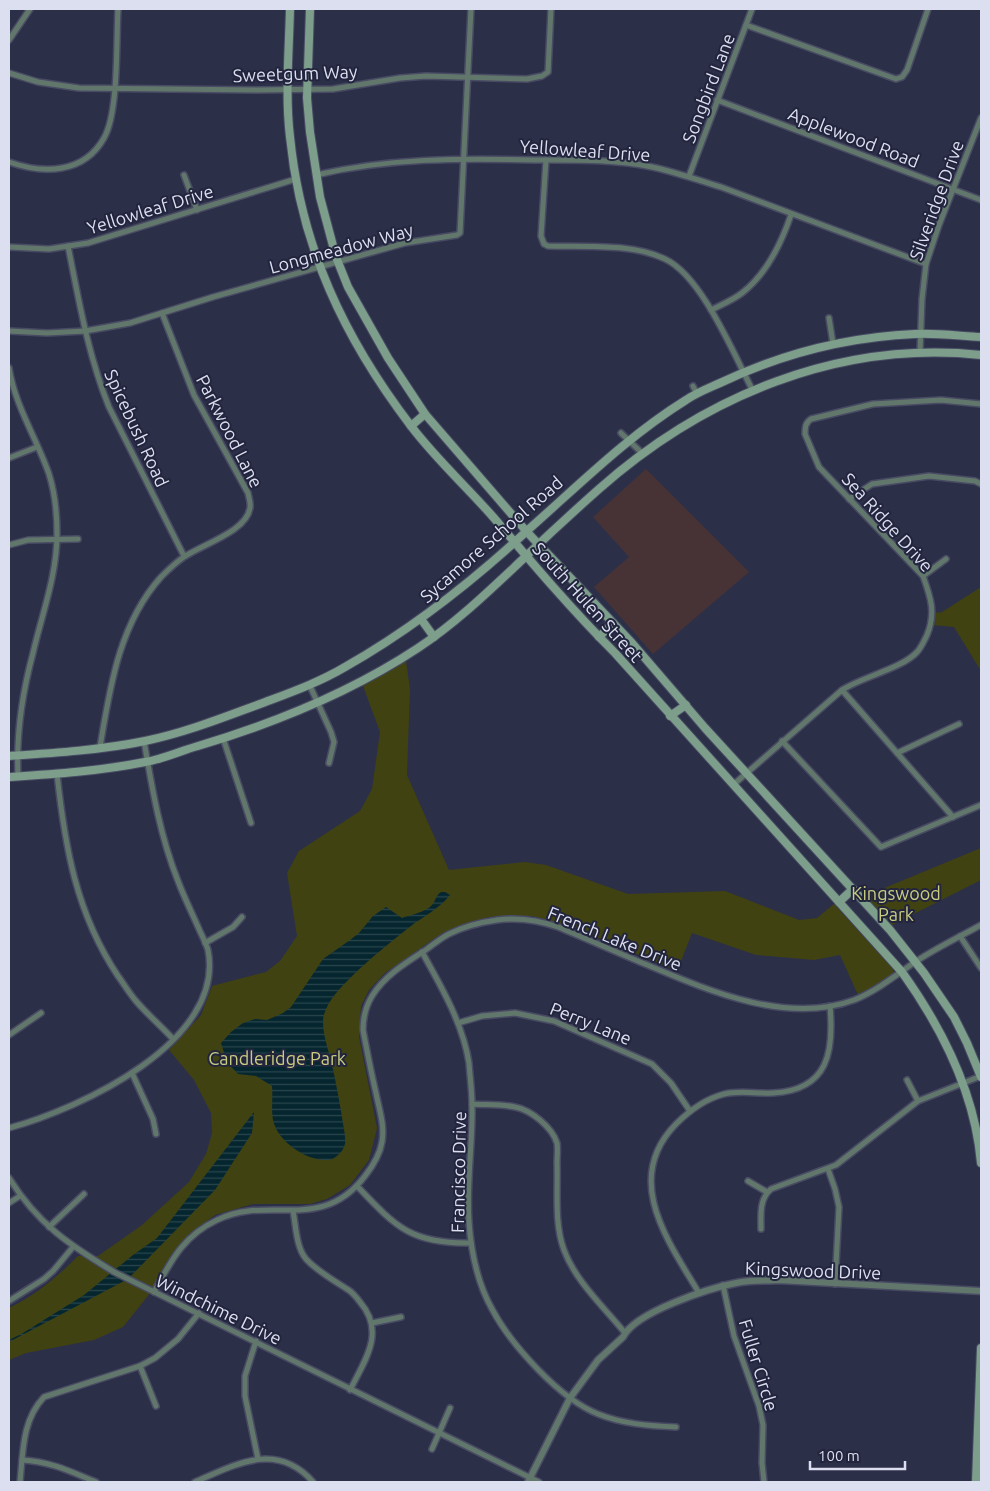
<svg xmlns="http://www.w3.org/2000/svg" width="990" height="1491" font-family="Ubuntu,sans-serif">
	<defs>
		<pattern id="water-rules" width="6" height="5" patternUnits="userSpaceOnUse" patternTransform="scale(1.25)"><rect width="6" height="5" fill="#05262f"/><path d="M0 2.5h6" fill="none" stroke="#29454d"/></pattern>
	</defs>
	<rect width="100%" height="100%" fill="#2c2f48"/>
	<path fill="#473335" d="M646 469 749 572 653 654 594 587 629 557 593 517Z"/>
	<g fill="#404212">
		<path d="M981 587V671L954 627 932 625 934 613 942 612Z"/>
		<path d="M406 661 410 689 407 775 449 870 525 862 546 865 628 894 725 891 799 920 817 918 834 904 893 969V975L858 995 840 955 814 960 756 955 692 933 677 971 570 926 532 916 488 917 444 932 385 973 369 990 361 1006 359 1037 377 1128 369 1160 350 1185 327 1199 310 1204H253L215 1215 187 1236 159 1282 123 1327 94 1340 26 1353 9 1360V1308C36 1295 57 1277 78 1256H98L142 1225 189 1182 206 1154 212 1133 211 1113 194 1080 169 1050 201 1015 212 986 266 972 280 961 297 936 287 873 299 851 360 811 372 789 380 732 363 686Z"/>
		<path d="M981 848V880L892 925 865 896Z"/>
	</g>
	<g fill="url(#water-rules)">
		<path d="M441 892H445L450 895C439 909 424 916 411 926 388 944 344 979 329 1003 326 1009 323 1015 323 1021 323 1037 329 1051 332 1065 336 1082 339 1100 342 1117 343 1126 346 1135 345 1144 343 1152 335 1160 327 1160 306 1161 277 1141 273 1120 271 1108 273 1097 272 1086L256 1076 238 1074 227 1062 221 1043 231 1032 243 1023 255 1019 267 1020 283 1013 291 1007 323 959 350 940 359 933 373 916 386 907 402 918C410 915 426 912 432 905 436 901 435 896 441 892Z"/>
		<path d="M254 1112 252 1133 215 1190 128 1279 9 1342V1340L23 1333 84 1295 133 1255 157 1238Z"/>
	</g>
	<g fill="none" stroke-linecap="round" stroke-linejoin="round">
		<g stroke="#484b63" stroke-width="8">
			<g id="minor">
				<path d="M746 25 896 79 902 77 907 70 928 9"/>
				<path d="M9 40 30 9"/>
				<path d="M9 73 38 82 79 88 256 90 333 89 400 78 426 76 527 79 542 76 548 72 551 9"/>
				<path d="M717 100 981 200"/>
				<path d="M546 160 541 236 544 244 548 246C585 247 632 243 665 259 702 276 734 355 753 391"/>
				<path d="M9 162C43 174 84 174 104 138 119 112 116 41 118 9"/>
				<path d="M184 175 197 210"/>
				<path d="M316 175C388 158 462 158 535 160 573 160 614 159 652 167 675 172 698 180 721 187L926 264"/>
				<path d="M689 176 752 9"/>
				<path d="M68 246C79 301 88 355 109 407L184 556"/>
				<path d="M9 247 49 249 88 243 296 179"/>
				<path d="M711 310C721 305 733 300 742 293 767 274 781 244 791 215"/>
				<path d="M829 318 833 344"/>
				<path d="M9 331 47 333 85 331 130 323 213 297 405 243 457 235 460 233 471 9"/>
				<path d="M920 352 922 299 926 264 939 225 981 118"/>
				<path d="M9 368C15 406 37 439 49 474 55 493 57 514 57 534 57 575 42 614 33 653 22 694 16 734 18 776"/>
				<path d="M693 386 697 394"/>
				<path d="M621 433 643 454"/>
				<path d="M9 458 37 447"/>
				<path d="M849 499 872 484 929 476 975 481 981 484"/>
				<path d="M9 545 28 540 78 539"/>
				<path d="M923 576 946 559"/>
				<path d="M310 686 331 732 334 742 329 763"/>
				<path d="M842 690 953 817"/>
				<path d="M223 738 251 823"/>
				<path d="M782 741 881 847 981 805"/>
				<path d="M100 747C110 687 119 624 161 577 168 570 176 562 184 557 203 544 246 532 250 508 251 503 249 498 248 493L194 395 162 313"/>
				<path d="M897 753 959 724"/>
				<path d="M57 774C65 847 76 913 118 976 124 984 129 993 136 1001 147 1014 161 1026 173 1039"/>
				<path d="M733 785 842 690C862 677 903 668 917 652 921 648 924 641 927 635 936 613 931 598 923 576L819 467 805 434C805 428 805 423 811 419L873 404 941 400 981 404"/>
				<path d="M960 936 981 968"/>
				<path d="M205 943 233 927 242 917"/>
				<path d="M422 952C441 986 463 1024 469 1063 470 1077 472 1091 472 1105 473 1144 466 1183 469 1222 471 1251 478 1284 492 1309 511 1345 560 1399 598 1414 623 1424 650 1426 676 1427"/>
				<path d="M458 1023 482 1016 515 1013 554 1021 652 1064 671 1083 690 1111"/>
				<path d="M9 1035 41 1013"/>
				<path d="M132 1073 153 1119 156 1134"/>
				<path d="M907 1080 918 1101"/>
				<path d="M472 1104C486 1105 501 1104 515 1107 531 1110 552 1127 557 1143 558 1149 557 1157 557 1162 558 1191 554 1223 564 1250 576 1282 604 1307 625 1333"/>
				<path d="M9 1128C79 1109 226 1042 208 950 206 943 202 936 199 929 192 913 184 897 178 881 160 836 152 788 144 741"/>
				<path d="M828 1169 835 1189 839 1207 835 1284"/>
				<path d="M9 1178C38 1224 68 1244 114 1272L539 1482"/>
				<path d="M748 1181 767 1192"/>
				<path d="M357 1186C396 1227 411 1244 471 1243"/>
				<path d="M9 1203 20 1196"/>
				<path d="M293 1211C296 1226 296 1247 306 1259 318 1272 335 1281 350 1291 354 1294 357 1298 360 1302 386 1332 365 1360 350 1390"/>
				<path d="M49 1227 84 1194"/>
				<path d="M761 1229C761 1215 759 1199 771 1189L836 1165 918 1101 981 1076"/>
				<path d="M723 1285 734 1336 759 1406 763 1425 762 1463 764 1482"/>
				<path d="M154 1292C171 1261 183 1236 217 1220 269 1194 321 1234 365 1176 372 1167 380 1154 382 1142 385 1125 379 1109 376 1093 371 1072 367 1051 363 1030 363 1018 366 1006 372 996 385 975 407 962 427 949 434 944 441 938 449 934 463 927 482 922 497 920 519 917 538 920 558 927 587 939 616 952 645 964 707 990 786 1025 854 1000 876 991 895 976 915 962 936 948 959 937 981 925"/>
				<path d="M699 1293C668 1241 622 1179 676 1124 689 1111 705 1099 724 1094 740 1090 757 1094 773 1093 829 1090 834 1051 830 1006"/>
				<path d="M9 1301 44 1279 53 1271 73 1247"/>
				<path d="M372 1323 401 1317"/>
				<path d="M256 1341 245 1376V1396L258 1459"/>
				<path d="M140 1366 156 1406"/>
				<path d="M432 1449 450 1408"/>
				<path d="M22 1460C52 1462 69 1471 96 1482"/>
				<path d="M20 1482C23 1452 22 1420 44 1397L140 1366 155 1358 178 1339 199 1313"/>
				<path d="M195 1482C236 1464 277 1441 313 1482"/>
			</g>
		</g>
		<g stroke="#484b63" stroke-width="9">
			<path id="tertiary" d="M528 1482 570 1398 598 1360 623 1337C635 1312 710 1288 736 1283 750 1280 764 1281 778 1280L981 1291"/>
		</g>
		<g stroke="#484b63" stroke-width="10">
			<g id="secondary">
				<path d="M290 9C289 51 285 95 290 137 301 247 344 338 411 426 436 459 467 487 494 518 533 564 572 610 615 653L902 972C942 1028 975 1093 981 1163"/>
				<path d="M310 9 307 98 310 132 320 197 336 257 348 287 388 358 425 414 527 532 632 643 705 728 890 930 924 973 954 1017 967 1043 981 1077"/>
				<path d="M411 426 425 414"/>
				<path d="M421 619 434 637"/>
				<path d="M599 637 613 623"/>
				<path d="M670 716 686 705"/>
				<path d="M9 756C54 753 101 750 145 741 184 733 222 718 260 704 289 693 318 683 345 667 412 629 473 581 529 529 580 484 628 436 686 400 696 393 709 388 720 383 781 354 848 337 915 334 937 333 960 336 981 337"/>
				<path d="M9 777C54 774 100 771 145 762 163 759 180 751 198 746 275 723 350 693 418 648 456 623 489 591 522 560 547 536 573 512 599 489 704 396 839 340 981 355"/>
				<path d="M839 902 853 889"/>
				<path d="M976 1482 981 1348"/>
			</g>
		</g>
		<use href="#minor" stroke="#62776b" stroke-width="5"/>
		<use href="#tertiary" stroke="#62776b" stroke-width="6"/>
		<use href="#secondary" stroke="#7d9e8b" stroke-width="8"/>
	</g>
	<g text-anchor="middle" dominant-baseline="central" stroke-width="4" stroke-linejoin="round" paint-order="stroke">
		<g font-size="18" fill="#dcdff0" stroke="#22253d">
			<text transform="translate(295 73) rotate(-2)">Sweetgum Way</text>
			<text transform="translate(708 88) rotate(-69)">Songbird Lane</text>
			<text transform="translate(854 137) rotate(21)">Applewood Road</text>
			<text transform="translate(585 150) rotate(4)">Yellowleaf Drive</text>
			<text transform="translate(936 200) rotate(-70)">Silveridge Drive</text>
			<text transform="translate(150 209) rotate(-17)">Yellowleaf Drive</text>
			<text transform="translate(341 248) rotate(-15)">Longmeadow Way</text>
			<text transform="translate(137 428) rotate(65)">Spicebush Road</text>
			<text transform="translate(230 431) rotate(63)">Parkwood Lane</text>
			<text transform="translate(888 522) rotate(48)">Sea Ridge Drive</text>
			<text transform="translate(491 539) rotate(-41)">Sycamore School Road</text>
			<text transform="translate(588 602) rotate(48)">South Hulen Street</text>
			<text transform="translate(615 938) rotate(22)">French Lake Drive</text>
			<text transform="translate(591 1023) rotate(22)">Perry Lane</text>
			<text transform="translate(458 1172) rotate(-89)">Francisco Drive</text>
			<text transform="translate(813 1270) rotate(2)">Kingswood Drive</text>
			<text transform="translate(219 1309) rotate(26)">Windchime Drive</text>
			<text transform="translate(759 1365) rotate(73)">Fuller Circle</text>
		</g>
		<g font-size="18" fill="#c9cd82" stroke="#22253d">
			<text x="896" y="893">Kingswood<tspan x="896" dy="21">Park</tspan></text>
			<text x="277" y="1058">Candleridge Park</text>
		</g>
	</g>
	<rect width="990" height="1491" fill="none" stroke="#dcdff0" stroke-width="20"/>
	<path d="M810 1461v8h95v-8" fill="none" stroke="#dcdff0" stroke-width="2.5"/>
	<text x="818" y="1461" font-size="15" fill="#dcdff0" stroke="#22253d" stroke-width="4" paint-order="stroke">100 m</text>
</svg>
